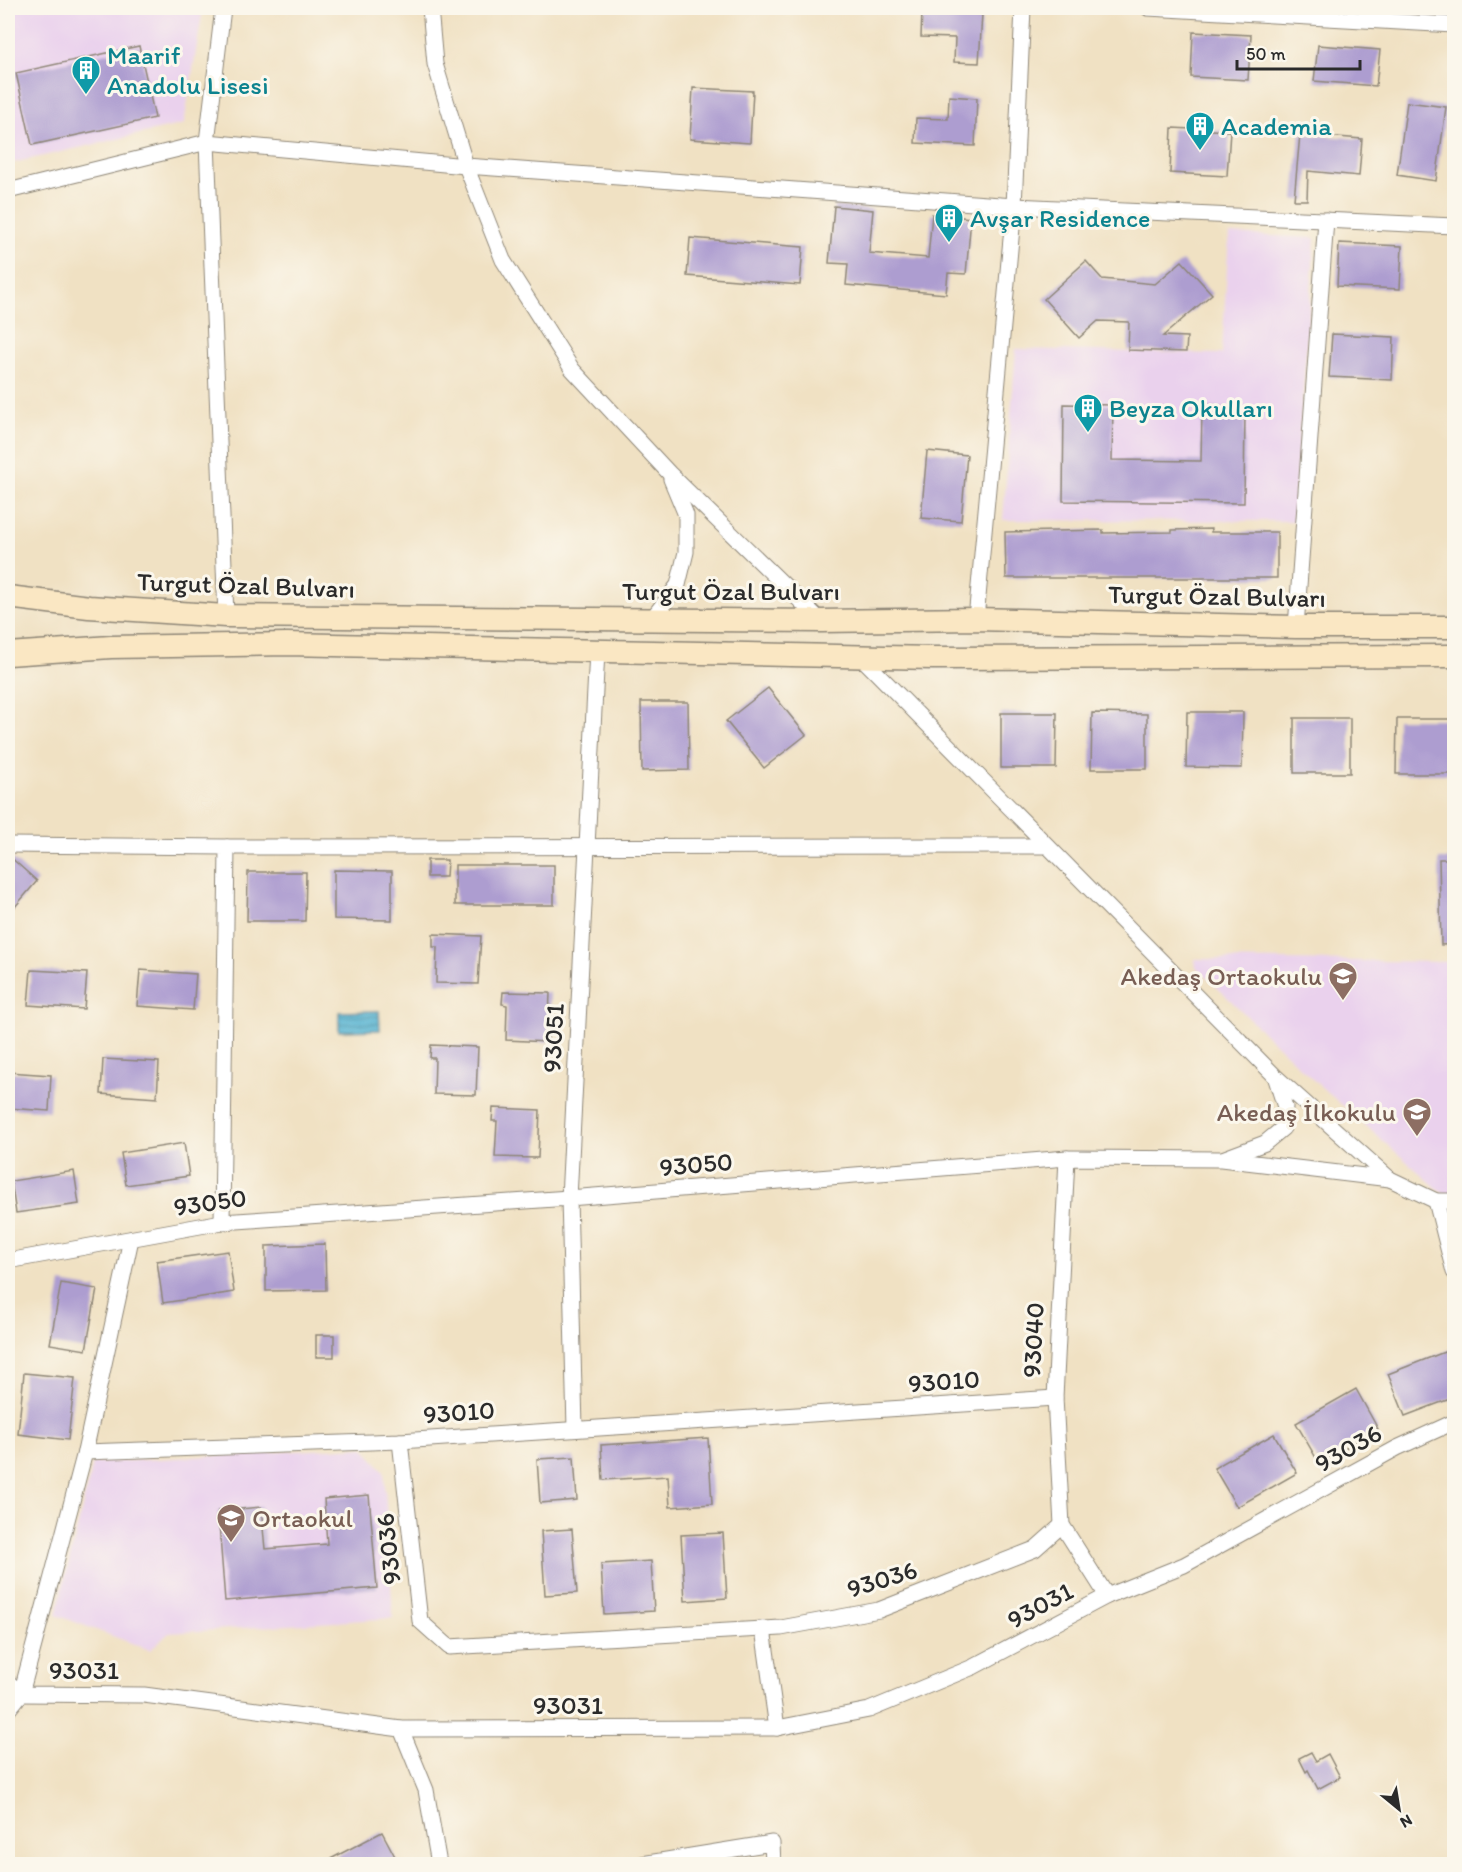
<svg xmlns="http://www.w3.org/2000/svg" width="1462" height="1872" font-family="Itim,sans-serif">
	<defs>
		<pattern id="water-rules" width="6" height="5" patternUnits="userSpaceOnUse" patternTransform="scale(1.5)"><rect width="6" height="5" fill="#54b3d2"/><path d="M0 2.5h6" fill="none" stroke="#4692ab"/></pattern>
	</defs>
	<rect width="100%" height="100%" fill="#fbf7ec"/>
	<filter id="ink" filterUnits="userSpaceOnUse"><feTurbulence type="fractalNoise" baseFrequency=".0167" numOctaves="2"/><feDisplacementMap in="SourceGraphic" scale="12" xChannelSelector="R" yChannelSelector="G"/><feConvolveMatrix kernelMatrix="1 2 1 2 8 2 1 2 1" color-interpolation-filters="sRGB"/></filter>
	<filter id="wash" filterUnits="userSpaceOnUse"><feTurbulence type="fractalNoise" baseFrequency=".008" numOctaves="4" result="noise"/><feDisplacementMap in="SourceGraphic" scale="24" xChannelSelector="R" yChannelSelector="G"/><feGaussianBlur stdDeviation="1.35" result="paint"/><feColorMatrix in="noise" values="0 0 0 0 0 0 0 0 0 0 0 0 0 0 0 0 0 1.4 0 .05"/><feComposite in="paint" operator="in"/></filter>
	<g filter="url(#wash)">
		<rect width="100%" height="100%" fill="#f0e1c3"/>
		<g fill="#ead1ed">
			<path d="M8 8H203L184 124 8 164Z"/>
			<path d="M1229 234 1315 238 1293 521 1003 520 1016 349 1222 354Z"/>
			<path d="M1195 959 1454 962V1196H1446L1310 1077 1196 967Z"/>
			<path d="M363 1447 384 1471 393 1618 169 1633 150 1650 56 1615 93 1463Z"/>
		</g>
		<path fill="url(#water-rules)" stroke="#406f7e" stroke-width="1.5" d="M379 1011 380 1030 339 1031V1012Z"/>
		<g id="blocks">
			<g fill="#ad9dd0">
				<path d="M922 12 982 14 979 63 954 62 955 38 921 37Z"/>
				<path d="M1193 32 1251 35 1248 80 1191 77Z"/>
				<path d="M1318 45 1380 50 1376 86 1314 81Z"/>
				<path d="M139 46 155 118 32 145 16 73Z"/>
				<path d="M693 88 753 91 750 143 690 139Z"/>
				<path d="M949 96 977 98 975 146 915 143 916 118 948 119Z"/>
				<path d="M1407 102 1446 107 1436 181 1397 175Z"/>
				<path d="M1172 128 1230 131 1227 176 1170 173Z"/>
				<path d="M1300 134 1362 139 1359 176 1308 171 1307 200H1294Z"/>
				<path d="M834 206 873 210 869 253 928 258 932 214 971 218 966 274 948 273 946 294 846 285 848 264 829 263Z"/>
				<path d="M690 238 803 247 800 285 687 276Z"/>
				<path d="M1339 243 1402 246 1400 289 1337 286Z"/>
				<path d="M1086 261 1102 279 1155 284 1182 261 1212 294 1163 336 1187 337 1186 352 1128 350 1129 322 1098 321 1079 338 1044 299Z"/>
				<path d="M1332 334 1394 337 1392 380 1329 377Z"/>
				<path d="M1064 404 1113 405 1112 460 1201 461 1202 408 1245 409 1244 503 1063 501Z"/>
				<path d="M927 451 967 455 961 521 921 518Z"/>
				<path d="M1211 529V532H1277V578H1006L1005 532 1103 530V533L1172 532V530Z"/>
				<path d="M768 688 806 735 764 768 726 721Z"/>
				<path d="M641 702H688L689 770 642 771Z"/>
				<path d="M1187 712H1243L1242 768 1186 767Z"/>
				<path d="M1001 713H1057L1056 768H1001Z"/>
				<path d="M1092 713 1147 714V769H1091Z"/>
				<rect x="1294" y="718" width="56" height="55"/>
				<path d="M1397 719H1452V774H1396Z"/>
				<path d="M8 855 37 881 8 915Z"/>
				<path d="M1439 859H1455V944L1441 945Z"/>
				<path d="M427 860H447L446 877H427Z"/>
				<rect x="455" y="865" width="99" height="40"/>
				<path d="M334 870 392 871V920L334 919Z"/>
				<path d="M248 872H306L305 921H247Z"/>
				<path d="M433 934 481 936 478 984 436 983 437 947H433Z"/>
				<path d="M31 970 87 973 84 1009 28 1005Z"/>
				<path d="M140 970 196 974 193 1010 137 1006Z"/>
				<path d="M503 992 550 993 548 1042 506 1040 507 1005 502 1004Z"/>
				<path d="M431 1045 478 1047 476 1095 434 1094 435 1058H430Z"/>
				<path d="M103 1059 159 1062 157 1098 101 1094Z"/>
				<path d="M8 1072 51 1075 49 1111 8 1108Z"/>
				<path d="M493 1108 540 1110 538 1158 495 1157 497 1121H492Z"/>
				<path d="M184 1143 189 1176 126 1185 121 1153Z"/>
				<path d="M74 1171 79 1204 16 1213 11 1181Z"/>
				<path d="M325 1244 326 1290 266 1291V1246Z"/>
				<path d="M228 1251 234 1292 163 1303 157 1261Z"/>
				<path d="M61 1283 97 1289 86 1350 50 1344Z"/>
				<rect x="316" y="1335" width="18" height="22"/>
				<path d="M1452 1349 1455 1356V1397L1405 1416 1388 1374Z"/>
				<path d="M24 1373 75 1378 68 1440 18 1434Z"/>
				<path d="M1356 1389 1378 1429 1319 1463 1296 1423Z"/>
				<path d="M1274 1434 1297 1473 1237 1507 1214 1468Z"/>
				<path d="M708 1438 712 1504 670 1507 668 1476 603 1480 601 1445Z"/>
				<path d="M574 1457 577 1500 540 1503 537 1459Z"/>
				<path d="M369 1495 377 1588 225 1601 218 1511 261 1507 265 1549 327 1544 324 1499Z"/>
				<path d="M572 1529 577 1593 545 1595 541 1531Z"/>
				<path d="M723 1533 727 1598 685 1601 681 1535Z"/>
				<path d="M651 1561 654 1611 604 1614 601 1564Z"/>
				<path d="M1311 1752 1316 1761 1328 1754 1340 1777 1318 1789 1308 1770 1306 1772 1299 1758Z"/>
				<path d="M382 1832 399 1864H321Z"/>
			</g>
		</g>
	</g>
	<g filter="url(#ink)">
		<use href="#blocks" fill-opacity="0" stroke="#8e8677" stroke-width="1.5"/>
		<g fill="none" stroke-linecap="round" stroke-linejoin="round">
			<g stroke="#8e8677" stroke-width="17">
				<g id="street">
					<path d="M223 8 207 142 226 616"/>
					<path d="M1148 8 1454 25"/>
					<path d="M8 191 207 142 466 166 435 64 430 8"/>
					<path d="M976 619 1014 206 1454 226"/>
					<path d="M651 620 678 585 686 552V515L671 479"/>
					<path d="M821 621 669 473 572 369 503 260 466 166 1014 206 1023 8"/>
					<path d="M1296 627 1326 220"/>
					<path d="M858 654 1275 1076 1390 1179 1436 1201H1454"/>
					<path d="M8 845 227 847 222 1222"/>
					<path d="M227 847 1047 846"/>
					<path d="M1067 1158 1055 1398 1062 1525 1107 1596 1184 1565 1397 1448 1454 1422"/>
					<path d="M1225 1158 1265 1143 1283 1128 1285 1107 1276 1079"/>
					<path d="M1436 1201 1454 1272"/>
					<path d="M131 1239 85 1452 400 1441 1055 1398"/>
					<path d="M8 1261 222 1222 569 1198 1067 1158 1221 1159 1390 1179"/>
					<path d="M575 1428 569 1198 597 651"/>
					<path d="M400 1441 420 1621 449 1647 781 1628 879 1610 1035 1549 1062 1525"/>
					<path d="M763 1629 777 1728"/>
					<path d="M8 1682 21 1694 144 1695 401 1729 777 1728 869 1710 973 1667 1107 1596"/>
					<path d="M8 1710 21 1694 85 1452"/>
					<path d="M401 1729 426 1790 439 1864"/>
					<path d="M642 1864 772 1843 773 1864"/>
				</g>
			</g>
			<g stroke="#8e8677" stroke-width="25">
				<g id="secondary">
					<path d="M8 597 89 607 226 616 821 621 976 619 1296 627H1454"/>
					<path d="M8 654 111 647 287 644 933 658 1454 656"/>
				</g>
			</g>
			<use href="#street" stroke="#fff" stroke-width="15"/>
			<use href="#secondary" stroke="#fae7c3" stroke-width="22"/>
		</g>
	</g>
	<defs>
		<g id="building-pin" transform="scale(1.5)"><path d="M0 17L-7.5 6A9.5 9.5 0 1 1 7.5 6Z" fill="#0f9aa8" stroke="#fbf7ec"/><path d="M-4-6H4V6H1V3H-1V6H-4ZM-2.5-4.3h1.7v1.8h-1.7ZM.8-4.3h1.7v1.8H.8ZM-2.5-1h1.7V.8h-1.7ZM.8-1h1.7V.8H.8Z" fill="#fff"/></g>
		<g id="school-pin" transform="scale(1.5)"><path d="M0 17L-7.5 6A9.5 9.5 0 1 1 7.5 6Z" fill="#8d6e63" stroke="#fbf7ec"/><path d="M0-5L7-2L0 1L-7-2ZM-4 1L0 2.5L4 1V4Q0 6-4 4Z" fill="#fff"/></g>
	</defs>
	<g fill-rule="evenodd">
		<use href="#building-pin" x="86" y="70"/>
		<use href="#building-pin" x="1200" y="126"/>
		<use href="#building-pin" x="949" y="218"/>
		<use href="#building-pin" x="1088" y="408"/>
		<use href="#school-pin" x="1343" y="976"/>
		<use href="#school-pin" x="1417" y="1112"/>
		<use href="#school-pin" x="231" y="1518"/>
	</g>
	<g text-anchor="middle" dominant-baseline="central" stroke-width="6" stroke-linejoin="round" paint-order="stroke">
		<g font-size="26" fill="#0d838f" stroke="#fbf7ec" text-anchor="start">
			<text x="107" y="55">Maarif<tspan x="107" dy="30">Anadolu Lisesi</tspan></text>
			<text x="1221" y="126">Academia</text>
			<text x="970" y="218">Avşar Residence</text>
			<text x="1109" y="408">Beyza Okulları</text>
		</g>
		<g font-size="26" fill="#2b2b2b" stroke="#fbf7ec">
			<text transform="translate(246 585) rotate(2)">Turgut Özal Bulvarı</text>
			<text x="731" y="591">Turgut Özal Bulvarı</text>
			<text transform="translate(1217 596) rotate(1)">Turgut Özal Bulvarı</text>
			<text transform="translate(553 1038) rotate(-87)">93051</text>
			<text transform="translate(696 1164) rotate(-5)">93050</text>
			<text transform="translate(210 1202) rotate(-8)">93050</text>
			<text transform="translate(1033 1340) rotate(-87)">93040</text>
			<text transform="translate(944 1381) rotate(-4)">93010</text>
			<text transform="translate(459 1412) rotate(-4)">93010</text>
			<text transform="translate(1348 1448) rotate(-29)">93036</text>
			<text transform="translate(388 1549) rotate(-96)">93036</text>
			<text transform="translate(882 1579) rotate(-17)">93036</text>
			<text transform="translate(1040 1605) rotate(-28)">93031</text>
			<text x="84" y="1670">93031</text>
			<text x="568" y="1705">93031</text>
		</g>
		<g font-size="26" fill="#785e54" stroke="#fbf7ec" text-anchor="end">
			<text x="1322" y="976">Akedaş Ortaokulu</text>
			<text x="1396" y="1112">Akedaş İlkokulu</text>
			<text x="252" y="1518" text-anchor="start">Ortaokul</text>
		</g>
	</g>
	<rect width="1462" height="1872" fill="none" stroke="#fbf7ec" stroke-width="30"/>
	<g transform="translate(1399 1809) rotate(150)" stroke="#fbf7ec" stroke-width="4.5" paint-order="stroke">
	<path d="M0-4.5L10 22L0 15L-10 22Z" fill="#2b2b2b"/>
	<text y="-9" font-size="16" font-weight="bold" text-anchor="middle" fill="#2b2b2b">N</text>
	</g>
	<path d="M1237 60v9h123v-9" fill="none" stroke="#2b2b2b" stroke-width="3"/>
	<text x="1246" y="60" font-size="18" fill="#2b2b2b" stroke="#fbf7ec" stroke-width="4.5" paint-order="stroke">50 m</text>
</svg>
